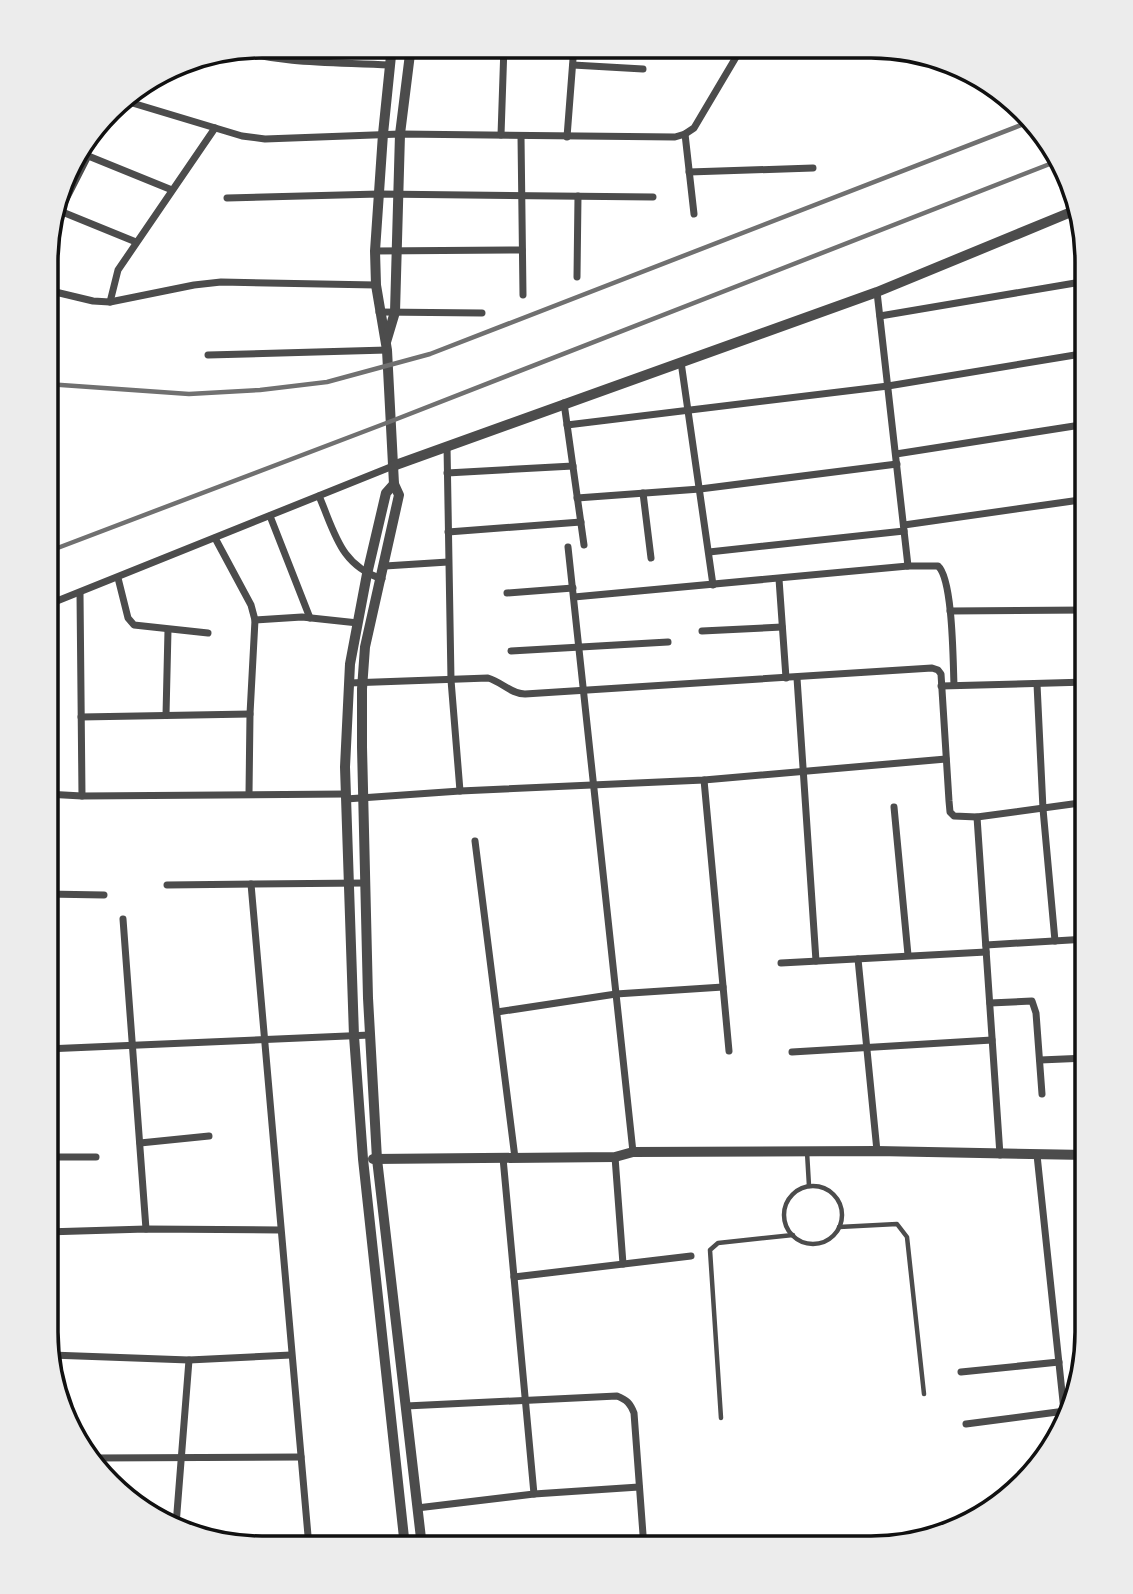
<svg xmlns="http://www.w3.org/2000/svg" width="1133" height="1594" font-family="'Exo 2',sans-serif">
	<rect width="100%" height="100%" fill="#fff"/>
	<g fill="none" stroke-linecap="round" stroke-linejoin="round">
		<g stroke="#4c4c4c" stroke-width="4.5">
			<path d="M807 1152 809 1186"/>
			<circle cx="813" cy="1215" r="29"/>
			<path d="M839 1227 897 1224 907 1237 924 1394"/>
			<path d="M721 1418 710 1250 718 1243 793 1235"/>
		</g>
		<g stroke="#4c4c4c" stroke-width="7">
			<path d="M234 50C284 64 338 62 389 65"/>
			<path d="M573 65 643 69"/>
			<path d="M119 99 242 136 265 139 400 134 675 137 685 134 694 128 742 47"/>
			<path d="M685 134 694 214"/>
			<path d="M501 135 504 46"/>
			<path d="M521 136 523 295"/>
			<path d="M567 137 574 46"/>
			<path d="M76 151 172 190"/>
			<path d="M689 172 813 168"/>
			<path d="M227 198 379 194 653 197"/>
			<path d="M55 209 136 242"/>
			<path d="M60 211 88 156"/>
			<path d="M375 251 522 250"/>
			<path d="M577 277 578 196"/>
			<path d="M47 290 93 301 110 302 194 285 221 282 376 285"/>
			<path d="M877 292 908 566"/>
			<path d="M110 302 118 270 215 128"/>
			<path d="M379 312 482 313"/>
			<path d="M880 316 1087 281"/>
			<path d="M208 355 387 350"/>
			<path d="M681 362 713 585"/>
			<path d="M564 403 584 545"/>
			<path d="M567 425 888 386 1087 353"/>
			<path d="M447 446 451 680 460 791"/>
			<path d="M896 454 1087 424"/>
			<path d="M447 473 573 466"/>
			<path d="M643 493 651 558"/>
			<path d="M319 496C335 533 340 565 382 579"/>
			<path d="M577 498 700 489 897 464"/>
			<path d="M270 516 310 618"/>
			<path d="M904 525 1087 499"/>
			<path d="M448 532 581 522"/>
			<path d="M215 538 251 605 255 620 250 714 249 794"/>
			<path d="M568 547 633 1152"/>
			<path d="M709 552 904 531"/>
			<path d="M385 566 448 562"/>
			<path d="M118 578 128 618 134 625 208 633"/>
			<path d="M779 579 786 678"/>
			<path d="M80 593 82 796"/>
			<path d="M507 593 573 588"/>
			<path d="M574 597 908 566H938C953 579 953 662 954 685"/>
			<path d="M47 605 393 466"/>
			<path d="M950 611 1087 610"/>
			<path d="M255 620 302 617 358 623"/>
			<path d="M702 631 782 627"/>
			<path d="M511 651 668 642"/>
			<path d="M797 678 816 961"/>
			<path d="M349 683 488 678C502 682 511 694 525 694L932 668 938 670 941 674 949 801 950 812 954 816 977 817 1087 802"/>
			<path d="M1037 684 1043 809 1055 941"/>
			<path d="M941 686 1087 682"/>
			<path d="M166 715 168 630"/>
			<path d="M81 717 250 714"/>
			<path d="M704 780 729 1051"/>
			<path d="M46 794 82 796 346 794"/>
			<path d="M346 799 460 791 704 780 946 759"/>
			<path d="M894 807 908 955"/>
			<path d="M977 817 1000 1155"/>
			<path d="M475 841 515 1158"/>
			<path d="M251 884 309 1547"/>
			<path d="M167 885 365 883"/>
			<path d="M46 894 104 895"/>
			<path d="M123 919 146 1229"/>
			<path d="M47 932 53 1049"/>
			<path d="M986 945 1087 939"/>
			<path d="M858 959 877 1151"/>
			<path d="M781 963 986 952"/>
			<path d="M990 1003 1032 1001 1036 1013 1042 1094"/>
			<path d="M497 1012 616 994 723 987"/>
			<path d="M46 1049 370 1035"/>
			<path d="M792 1052 992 1040"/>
			<path d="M1040 1060 1087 1058"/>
			<path d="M140 1143 209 1136"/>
			<path d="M1037 1155 1064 1411"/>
			<path d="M46 1157H96"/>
			<path d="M615 1157 623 1264"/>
			<path d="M503 1158 534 1494"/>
			<path d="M46 1232 146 1229 280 1230"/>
			<path d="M514 1277 691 1256"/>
			<path d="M51 1355 189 1360 291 1355"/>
			<path d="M52 1355 55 1282"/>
			<path d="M961 1372 1059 1362"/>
			<path d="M406 1406 617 1396C627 1400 630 1403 634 1413L644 1548"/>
			<path d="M966 1424 1065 1411"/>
			<path d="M94 1458 301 1457"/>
			<path d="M417 1508 534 1494 639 1487"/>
			<path d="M176 1525 189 1360"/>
		</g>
		<g stroke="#4c4c4c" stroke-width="10">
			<path d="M392 46 383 134 375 251 376 285 387 350 394 484 399 495 365 647 362 689V747L368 998 377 1159 422 1547"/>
			<path d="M386 342 395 312 400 134 411 46"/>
			<path d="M393 466 877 292 1076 210"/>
			<path d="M394 484 386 493 367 574 350 664 345 767 354 1036 363 1159 405 1547"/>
			<path d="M373 1159 615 1157 633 1152 877 1151 1087 1155"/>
		</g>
		<g stroke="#707070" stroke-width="4.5">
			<path d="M47 384 189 394 260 390 327 382 430 354 1029 122"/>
			<path d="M47 552 389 422 1060 160"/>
		</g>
	</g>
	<path d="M0 0H1133V1594H0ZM262 58H871A204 204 0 0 1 1075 262V1332A204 204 0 0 1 871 1536H262A204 204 0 0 1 58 1332V262A204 204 0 0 1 262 58Z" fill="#ececec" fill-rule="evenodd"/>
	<path fill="none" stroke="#111" stroke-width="3.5" d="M262 58H871A204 204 0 0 1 1075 262V1332A204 204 0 0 1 871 1536H262A204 204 0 0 1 58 1332V262A204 204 0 0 1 262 58Z"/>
</svg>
